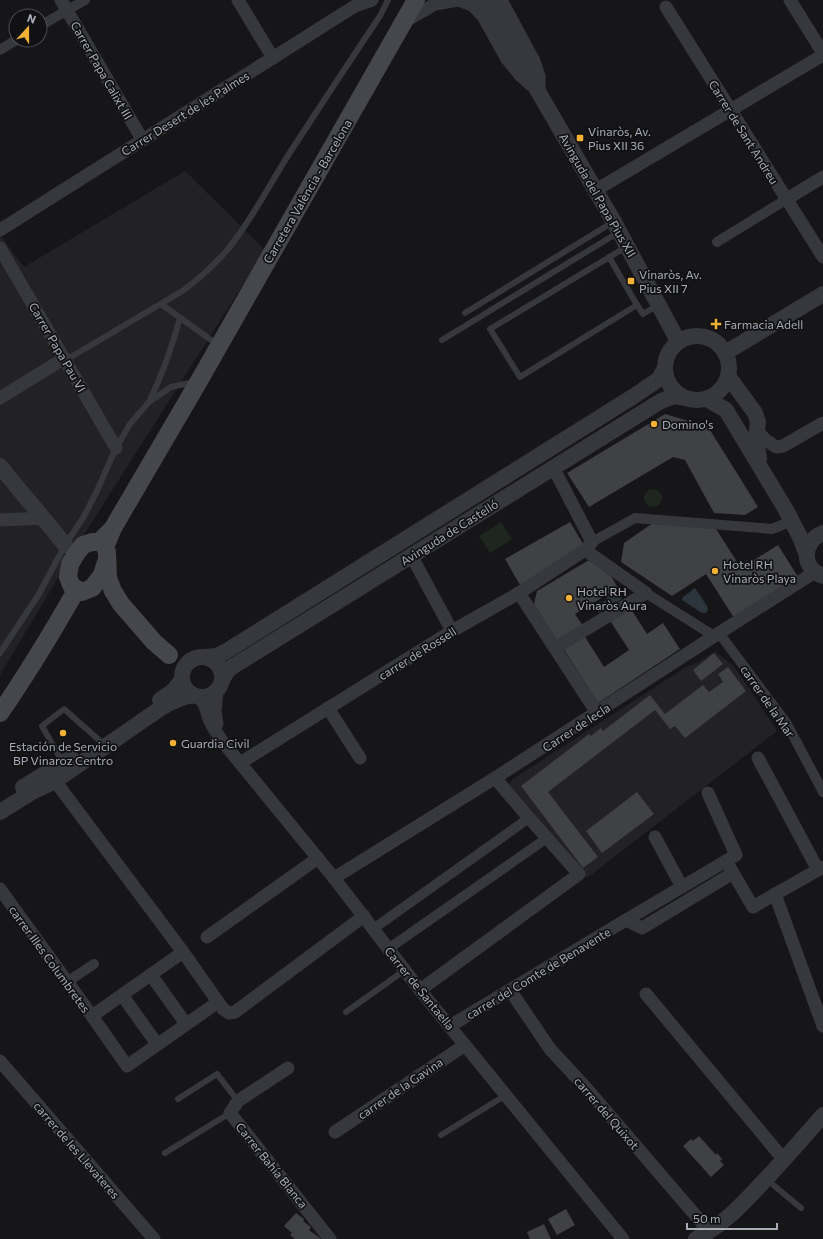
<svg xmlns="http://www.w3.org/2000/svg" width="823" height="1239" font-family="Commissioner,sans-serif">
	<rect width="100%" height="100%" fill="#161618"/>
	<g fill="#222225">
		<path d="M185 171 265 250 80 541 0 675V235L24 267Z"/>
		<path d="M715 651 734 666 777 731 587 878 508 785 513 779 686 667 697 663Z"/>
	</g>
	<g fill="#1e261f">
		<circle cx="653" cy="498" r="9"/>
		<path d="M501 522 512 539 490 553 479 536Z"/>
	</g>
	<g fill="#2c353c">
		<path d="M695 588 707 606 708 609 706 613H702L682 600 683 597Z"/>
		<path d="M615 593 622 599 599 613 595 607 597 603 605 601 608 596Z"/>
	</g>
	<g fill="#404145">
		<path d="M665 414 692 422H705L758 507 745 515 714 513 685 460 673 457 589 507 567 473Z"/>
		<path d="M570 522 585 547 520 585 505 559Z"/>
		<path d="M653 523 716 529 741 568 778 545 800 580 736 621 706 574 672 596 621 562 624 543Z"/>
		<path d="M589 560 611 576 618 588 575 614 583 626 557 641 534 604 537 591Z"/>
		<path d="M629 606 647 634 663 623 680 649 598 703 563 648 584 635 604 667 629 650 609 619Z"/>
		<path d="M714 653 723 664 701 681 693 670Z"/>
		<path d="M728 667 746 691 685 738 675 726 670 729 655 710 548 792 598 857 583 868 521 786 589 734 591 736 601 728 603 731 650 695 665 714 703 685 709 692 723 682 718 674Z"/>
		<path d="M637 792 654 814 602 853 586 831Z"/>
		<path d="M699 1136 716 1155 717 1153 722 1159 720 1161 724 1165 711 1177 683 1146 691 1139 693 1141Z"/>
		<path d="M566 1209 575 1225 557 1235 548 1219Z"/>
		<path d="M296 1213 304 1219 303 1221 311 1227 309 1230 321 1239H295L290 1235 292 1233 284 1226Z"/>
		<path d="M544 1224 551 1239H530L527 1232Z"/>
	</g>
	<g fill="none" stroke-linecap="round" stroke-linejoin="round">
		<g stroke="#37383d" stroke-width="6">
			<path d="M626 247 490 329 520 377 637 305 643 314 658 305"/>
			<path d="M609 257 637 305"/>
			<path d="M161 304 218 345"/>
			<path d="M465 313 613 222"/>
			<path d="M442 340 619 232"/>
			<path d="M66 360 184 290C200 278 215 264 228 249 252 220 269 185 289 154 319 108 349 62 380 16L388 0"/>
			<path d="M150 400C163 373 172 347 180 318"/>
			<path d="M0 653 39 594 65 545 83 518 96 493 116 448 130 424 149 402 171 387 194 382"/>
			<path d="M63 763 42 726 64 709 99 740"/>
			<path d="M346 1012 405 970"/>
			<path d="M178 1099 217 1074 238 1101"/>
			<path d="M441 1135 506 1095"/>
			<path d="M165 1153 230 1113"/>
			<path d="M766 1179 801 1208"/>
		</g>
		<g stroke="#37383d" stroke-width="10">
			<path d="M40 26 85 0"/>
			<path d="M0 50 16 40"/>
			<path d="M717 242 787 199"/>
			<path d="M592 542 635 518 772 529 792 521"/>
			<path d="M646 593 714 636"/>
			<path d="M719 633 787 724 823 792"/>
			<path d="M373 929 529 818"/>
			<path d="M388 949 547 838"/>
			<path d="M67 982 94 964"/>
		</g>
		<g stroke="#37383d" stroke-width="13">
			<path d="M61 0 142 139"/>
			<path d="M238 0 273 58"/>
			<path d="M501 0 534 61 539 76V91"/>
			<path d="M790 0 823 53"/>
			<path d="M666 7 823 257"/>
			<path d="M404 22 435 4 458 0 472 5 483 16 507 59 520 75 531 85"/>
			<path d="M596 190 823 55"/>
			<path d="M787 199 823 177"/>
			<path d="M0 230 355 6 372 0"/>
			<path d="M0 248 116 448"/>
			<path d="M0 398 65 358"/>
			<path d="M757 431 766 440 776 447 783 446 823 423"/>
			<path d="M0 520 44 518"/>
			<path d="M411 555 452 631"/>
			<path d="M519 593 597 713"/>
			<path d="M555 648 646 593 585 550"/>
			<path d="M198 697C206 702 206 711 209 719 212 727 218 734 222 741L334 878 420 990 623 1239"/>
			<path d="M328 708 360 758"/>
			<path d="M217 724 215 711 217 691"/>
			<path d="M758 758 818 870"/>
			<path d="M240 763 452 631 519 593 585 550 592 542 553 467"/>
			<path d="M55 781 183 952 223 1009 229 1013 235 1012 364 916"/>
			<path d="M708 793 736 855 626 920 642 928 733 873"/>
			<path d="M655 837 682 887"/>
			<path d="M729 866 753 907 823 867"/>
			<path d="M334 878 495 778 719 633 815 572"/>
			<path d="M0 889 92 1016 183 952"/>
			<path d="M775 894 823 1026"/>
			<path d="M207 937 318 858"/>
			<path d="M151 975 186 1024"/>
			<path d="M420 990 579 874 529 818 495 778"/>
			<path d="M510 990 550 1049 587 1089 702 1223 707 1233"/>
			<path d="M646 994 784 1160"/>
			<path d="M122 995 157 1044"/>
			<path d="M92 1016 127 1066 218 1002"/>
			<path d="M450 1026 626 920"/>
			<path d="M0 1061 154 1239"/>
			<path d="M288 1068 238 1101 230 1113 330 1239"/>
			<path d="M335 1132 465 1045"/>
		</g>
		<g stroke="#37383d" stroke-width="16">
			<path d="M485 0 614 222 678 341"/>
			<circle cx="697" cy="368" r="32"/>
			<path d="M725 353 823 294"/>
			<path d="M728 376 755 413 758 422 756 438 759 459"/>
			<path d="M707 399 726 410 786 510 800 537 807 555"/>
			<path d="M0 466C21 493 44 518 65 545"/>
			<path d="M823 533C802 541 801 569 823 576"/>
			<circle cx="202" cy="677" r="20"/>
			<path d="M205 657 217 656 225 652 634 396 659 379 664 370"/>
			<path d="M222 680 228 670 232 667 661 401 674 396 684 398"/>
			<path d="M160 700 172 692 182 680"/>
			<path d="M23 787 71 758"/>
			<path d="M0 812 32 792 55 781 161 708C172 701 181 697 194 695"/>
			<path d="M696 1239C723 1225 743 1204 763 1182 784 1160 803 1138 823 1115"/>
		</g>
		<g stroke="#45474d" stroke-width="18">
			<path d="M106 562 102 575 92 588 82 592 72 587 68 577 70 564 76 554 83 545 92 542H99L113 528"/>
			<path d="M169 655 154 642 121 604 113 591 108 578 107 552 105 547 113 528 199 381 416 0"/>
			<path d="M0 713C28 673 53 631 77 589"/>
		</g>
	</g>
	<g fill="#f2b134" stroke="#111113" stroke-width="1.5">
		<rect x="576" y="134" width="8" height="8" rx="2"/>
		<rect x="627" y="277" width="8" height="8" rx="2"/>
		<path d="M714 318h4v4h4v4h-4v4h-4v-4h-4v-4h4z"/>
		<circle cx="654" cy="424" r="4"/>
		<circle cx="715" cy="571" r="4"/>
		<circle cx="569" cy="598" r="4"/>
		<circle cx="63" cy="733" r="4"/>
		<circle cx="173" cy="743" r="4"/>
	</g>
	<g text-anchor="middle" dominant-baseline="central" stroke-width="3.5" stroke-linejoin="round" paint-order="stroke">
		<g font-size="12" fill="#a8adb8" stroke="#111113">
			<text transform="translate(102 70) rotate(60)">Carrer Papa Calixt III</text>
			<text transform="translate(185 113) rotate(-32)">Carrer Desert de les Palmes</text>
			<text transform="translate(744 132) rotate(58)">Carrer de Sant Andreu</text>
			<text transform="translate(307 191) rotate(-60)">Carretera València - Barcelona</text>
			<text transform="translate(598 195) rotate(60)">Avinguda del Papa Pius XII</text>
			<text transform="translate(58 347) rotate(60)">Carrer Papa Pau VI</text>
			<text transform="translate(449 532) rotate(-32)">Avinguda de Castelló</text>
			<text transform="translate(417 653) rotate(-32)">carrer de Rossell</text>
			<text transform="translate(768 701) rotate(55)">carrer de la Mar</text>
			<text transform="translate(576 727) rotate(-33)">Carrer de Iecla</text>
			<text transform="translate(50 959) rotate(54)">carrer Illes Columbretes</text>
			<text transform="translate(538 973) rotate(-31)">carrer del Comte de Benavente</text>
			<text transform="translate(420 988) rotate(51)">Carrer de Santaella</text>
			<text transform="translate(400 1088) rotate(-34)">carrer de la Gavina</text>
			<text transform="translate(607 1113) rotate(49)">carrer del Quixot</text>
			<text transform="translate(77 1150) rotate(49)">carrer de les Llevateres</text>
			<text transform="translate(272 1165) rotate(51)">Carrer Bahía Blanca</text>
		</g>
		<g font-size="12" fill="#a8adb8" stroke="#111113" text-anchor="start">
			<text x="588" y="131">Vinaròs, Av.<tspan x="588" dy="14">Pius XII 36</tspan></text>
			<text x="639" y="274">Vinaròs, Av.<tspan x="639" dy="14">Pius XII 7</tspan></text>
			<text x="724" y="324">Farmacia Adell</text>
			<text x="662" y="424">Domino's</text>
			<text x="723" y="564">Hotel RH<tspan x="723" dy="14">Vinaròs Playa</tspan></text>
			<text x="577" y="591">Hotel RH<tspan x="577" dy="14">Vinaròs Aura</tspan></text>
			<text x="181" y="743">Guardia Civil</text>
			<text x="63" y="746" text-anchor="middle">Estación de Servicio<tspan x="63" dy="14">BP Vinaroz Centro</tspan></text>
		</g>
	</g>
	<g transform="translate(28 28) rotate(21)"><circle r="19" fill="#111113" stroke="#4d4f55"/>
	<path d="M0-3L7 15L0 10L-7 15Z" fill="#f2b134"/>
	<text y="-6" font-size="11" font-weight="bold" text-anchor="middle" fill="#a8adb8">N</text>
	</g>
	<path d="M687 1223v6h90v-6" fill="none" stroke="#a8adb8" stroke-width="2"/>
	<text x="693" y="1223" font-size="12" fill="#a8adb8" stroke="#111113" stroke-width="3" paint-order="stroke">50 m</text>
</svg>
